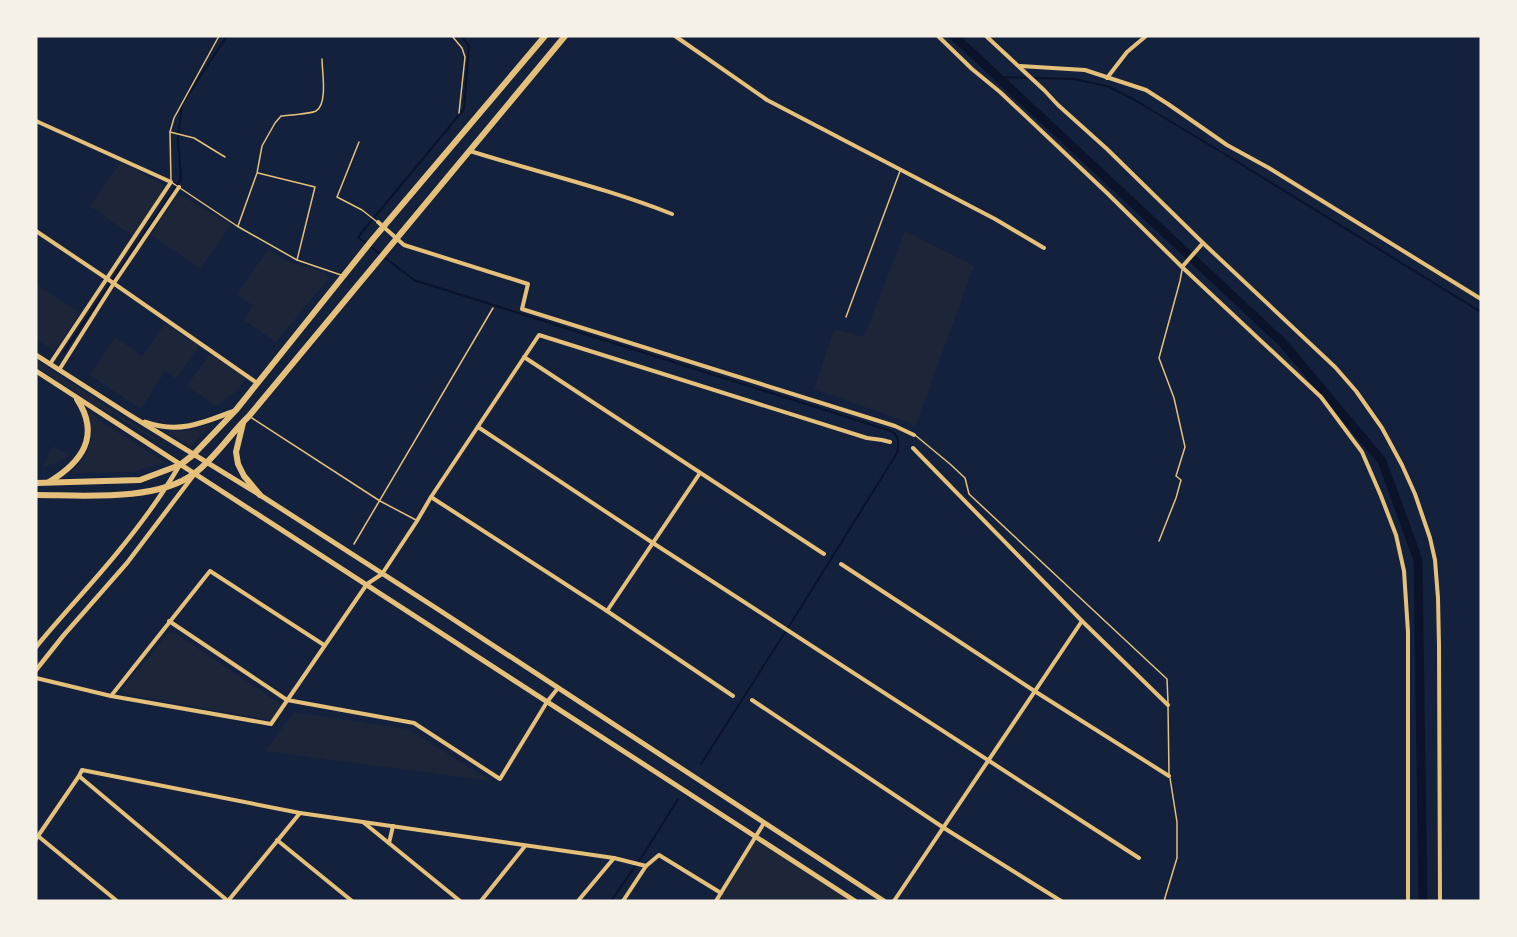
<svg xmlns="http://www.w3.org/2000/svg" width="1517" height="937" font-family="Helvetica,sans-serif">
	<rect width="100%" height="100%" fill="#14213d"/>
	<g fill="#1d2539">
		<path d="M121 162 162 184 163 191 133 236 90 206Z"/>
		<path d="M179 196H183L231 225 200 268 151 235 175 199Z"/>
		<path d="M905 231 974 266 915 427 911 423 814 389 834 329 864 337Z"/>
		<path d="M268 250 288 261 326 273 329 278 276 342 244 320 253 306 237 294Z"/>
		<path d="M36 284 80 313 54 351 36 339Z"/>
		<path d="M165 324 199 346 176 379 165 371 141 409 90 375 115 337 142 356Z"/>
		<path d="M210 354 243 376 245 380 234 393 216 406 187 386Z"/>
		<path d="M36 360 48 368 166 445 165 447 113 414 96 406 36 366Z"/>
		<path d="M90 413 111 428 163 461V463L133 472 72 473 71 471C89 458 96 435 88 415Z"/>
		<path d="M208 425 209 426 191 446 168 434 169 431H187Z"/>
		<path d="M53 446 68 455 58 463 42 467Z"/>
		<path d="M170 634H177L279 703 281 706 271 720 130 695 123 693 122 689 167 635Z"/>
		<path d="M294 712 408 729 491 781 265 751Z"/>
		<path d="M755 836 855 901H716Z"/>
	</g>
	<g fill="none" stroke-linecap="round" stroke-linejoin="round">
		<g stroke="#0b132b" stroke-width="2">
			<path d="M461 36 469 46 464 109 358 237 414 280 891 431C900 437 899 443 897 453L798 612 701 764"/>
			<path d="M998 77 1074 79 1107 86 1135 100 1231 158 1481 312"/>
			<path d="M64 352 181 179 178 139 182 104 227 36"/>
			<path d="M611 901 645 852 678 799"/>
		</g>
		<path stroke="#0b132b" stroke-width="9" d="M954 36 1283 343 1382 461 1418 560 1423 901"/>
		<g stroke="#e5c07b" stroke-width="1.5">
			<path d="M219 36 174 118 170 132 171 182 237 226 297 260 341 275"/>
			<path d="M452 36 462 48 465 57 459 113"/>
			<path d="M170 132 194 138 225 157"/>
			<path d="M359 142 337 197 362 210 376 221"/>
			<path d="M258 173 315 187 297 260"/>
			<path d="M238 226 257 173 262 146 275 123 281 116C289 115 310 114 316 111 328 104 322 71 322 59"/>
			<path d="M846 317 900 171"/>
			<path d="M252 418 380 501 416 520"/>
			<path d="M915 435 950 464 965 478 969 494 1167 679 1168 702"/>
			<path d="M1159 541 1176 498 1181 480 1176 476 1185 447 1174 398 1159 358 1180 281 1182 270"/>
			<path d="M354 544 493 308"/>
			<path d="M1168 706 1169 774"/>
			<path d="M1164 901 1177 858V822L1170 778"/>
		</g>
		<g stroke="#e5c07b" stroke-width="4">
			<path d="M675 36 767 100 995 219 1044 248"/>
			<path d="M938 36 972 69 1000 92 1107 193 1182 267 1321 397 1362 452 1381 496 1396 535 1404 571 1408 632V901"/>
			<path d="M986 36 1044 90 1058 105 1107 149 1203 243 1335 367 1356 391 1382 428 1402 465 1415 494 1430 538 1435 560 1438 598 1439 645 1440 901"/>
			<path d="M1020 66 1085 70 1146 90 1168 104 1227 145 1269 168 1481 299"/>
			<path d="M1107 78 1127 52 1146 36"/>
			<path d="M36 121 171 182 50 364"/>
			<path d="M470 151C537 172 606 188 672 214"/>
			<path d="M378 222 404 245 528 284 522 309 895 426 914 435"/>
			<path d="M36 231 106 278 257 383"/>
			<path d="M1182 267 1203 243"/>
			<path d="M524 357 824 554"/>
			<path d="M59 370 114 283 179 187"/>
			<path d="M478 427 653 543 1139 858"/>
			<path d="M913 448 1082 621 1168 705"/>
			<path d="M431 497 607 611 733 696"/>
			<path d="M841 564 1036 692 1169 776"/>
			<path d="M607 611 700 473"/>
			<path d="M169 621 287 700 414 723 500 779 547 702 558 688"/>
			<path d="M36 678 111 696 271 724 367 584 382 574 417 521 431 497 539 335 867 438 882 440 890 442"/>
			<path d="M111 696 210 571 324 645"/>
			<path d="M752 700 944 828 1061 901"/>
			<path d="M79 776 228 901"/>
			<path d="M363 822 460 901"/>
			<path d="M38 836 117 901"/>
			<path d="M36 839 79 776 82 770 300 813 614 858 646 866 659 855 721 893"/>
			<path d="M277 840 352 901"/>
			<path d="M389 843 393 826"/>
			<path d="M228 901 300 813"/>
			<path d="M481 901 525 846"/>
			<path d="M578 901 614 858"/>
			<path d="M623 901 646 866"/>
			<path d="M716 901 764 823"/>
			<path d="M894 901 1082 621"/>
		</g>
		<g stroke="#e5c07b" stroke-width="4.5">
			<path d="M36 647C62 615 91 585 117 553 140 525 161 497 179 466"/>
			<path d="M36 670 63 636 127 563 193 476"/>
		</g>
		<g stroke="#e5c07b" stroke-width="5">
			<path d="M36 355 128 414 260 495 436 608 884 901"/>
			<path d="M36 371 855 901"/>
			<path d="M145 422C179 434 203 423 234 411"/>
		</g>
		<g stroke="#e5c07b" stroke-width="6">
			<path d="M243 423 236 452 238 464 244 476 260 495"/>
			<path d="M49 482C82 462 101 436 77 399"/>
			<path d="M36 483 140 480 180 465 193 455 236 410 373 239 545 36"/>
			<path d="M36 495C82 495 157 502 195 473 216 457 230 434 249 416L565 36"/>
		</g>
	</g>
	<rect width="1517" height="937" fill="none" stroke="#f6f1e7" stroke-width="75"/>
</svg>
